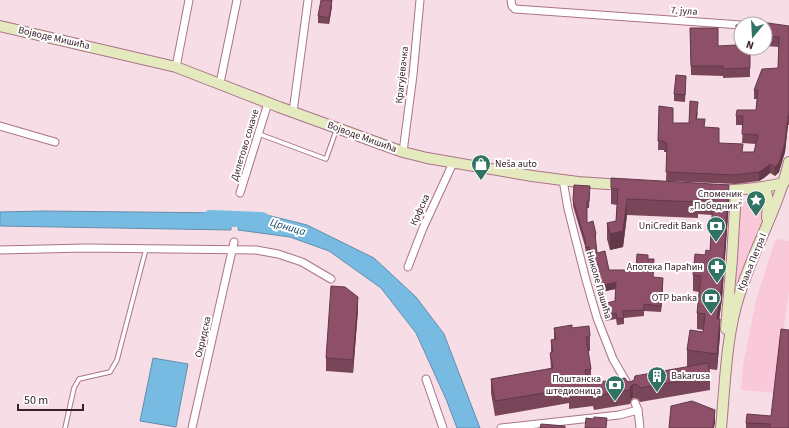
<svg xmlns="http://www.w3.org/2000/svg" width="789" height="428" font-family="'Source Sans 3',sans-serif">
	<rect width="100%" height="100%" fill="#f7dde6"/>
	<g fill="#f9c8d9">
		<path d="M756 198 763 203 766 210 735 294 737 243 741 206C745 200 748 198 756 198Z"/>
		<path d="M778 239 789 241V292L774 393 741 390 743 365 756 300 774 244 775 240Z"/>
	</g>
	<g fill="#78bbe2" stroke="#658dab">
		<path d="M42 211 231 213V230L0 226V212Z"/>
		<path d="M241 213 271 216 307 225 374 258 416 297 444 334 480 428H457L446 399 416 333 381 288 329 251 290 237 238 230Z"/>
		<path d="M153 358 188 364 176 427 140 421Z"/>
	</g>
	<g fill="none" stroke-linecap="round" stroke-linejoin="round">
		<path stroke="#78bbe2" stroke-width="16" d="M210 218 262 220"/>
		<g stroke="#ab7389" stroke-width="5.5">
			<g id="service">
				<path d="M259 134 326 159 337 128"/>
				<path d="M65 428 74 388 79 379 110 372 117 360 146 249"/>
			</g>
		</g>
		<g stroke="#ab7389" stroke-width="9">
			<g id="minor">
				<path d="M511 0 512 6 515 9 741 25"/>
				<path d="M176 67 189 0"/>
				<path d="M220 83 237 0"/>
				<path d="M293 112 308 0"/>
				<path d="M0 126 55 142"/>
				<path d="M403 152 413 75 420 0"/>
				<path d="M563 180 568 209 586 280 597 318 613 359 628 385"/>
				<path d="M240 193 268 103"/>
				<path d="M0 250 86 248 256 250 278 254 302 262 331 279"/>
				<path d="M408 267 423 228 453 163"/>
				<path d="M426 379 443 428"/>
				<path d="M635 403 638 410 640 428"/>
				<path d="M192 428 234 242"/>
				<path d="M501 428 619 415 638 410"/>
			</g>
		</g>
		<g stroke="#ab7389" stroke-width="12">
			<g id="secondary">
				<path d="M0 26 176 67 279 107 403 152 427 158 532 176 578 182 623 185"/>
				<path d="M765 187 768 200 767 218"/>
				<path d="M715 190C738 191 761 188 784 183"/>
				<path d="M726 329 732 258 736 191"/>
				<path d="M721 428C725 386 726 336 739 296 753 250 778 209 789 162"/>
			</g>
		</g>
		<use href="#service" stroke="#fff" stroke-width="3.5"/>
		<use href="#minor" stroke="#fff" stroke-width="7"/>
		<use href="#secondary" stroke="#e5e9be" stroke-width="10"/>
	</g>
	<g fill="#794559">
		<path d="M332 6 329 24 318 23V16Z"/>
		<path d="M765 24 789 26V125H788L785 152 779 172 775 176 770 173 764 178 759 181 736 184 666 181 667 152H664V150H658L659 106 673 123H689L698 111 697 119 719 143 743 152H754L756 144 742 143 743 125H736V116L756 110 757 99H754V90L778 68 779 47 765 46Z"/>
		<path d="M690 28 718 46 750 48V77L723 78V76L691 75Z"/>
		<path d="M686 82 685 102 674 101V94Z"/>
		<path d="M611 188 729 201 722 299 719 319 720 335 717 370 709 369 710 376V390L640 402 638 399 633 398 631 400 630 404 594 410 593 406 569 409V403L495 416 491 393V379L551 369 550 353H551V340H554V328H572L590 336V351H588L591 369V383L627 381 630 382 689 367 687 366V350L703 332 704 330 697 329V313L699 292 693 291V275L705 255 710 251 712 215 698 214V218L627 215 623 247 610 250 607 239V223L616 221 617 205 611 204Z"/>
		<path d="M590 192 589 208H587V223L596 240 595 241 597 253 609 270H636L648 259 654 265 653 277 663 284 661 312 644 311V316L624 318V324L617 325 616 319 605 321 603 310V304L615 301V289L596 293 589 254H586L585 246 573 206V200Z"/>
		<path d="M358 310 353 373 326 371V358Z"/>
		<path d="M771 416 789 428H746V423Z"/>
	</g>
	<g fill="#633849">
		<path d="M332 0V6L329 24V18Z"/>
		<path d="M788 116V125L785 152 779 172 775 176V167Z"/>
		<path d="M770 164V173L764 178 759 181V172Z"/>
		<path d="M729 185V201L722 299 717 335V319Z"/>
		<path d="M627 199V215L623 247 610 250V234Z"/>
		<path d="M595 234H596V240L595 241Z"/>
		<path d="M663 278V284L661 312V306Z"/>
		<path d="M616 282V289L596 293V287Z"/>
		<path d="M358 297V310L353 373V360Z"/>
		<path d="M720 319V335L717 370V354Z"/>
		<path d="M633 384V398L631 400 630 404V390L631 386Z"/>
		<path d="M715 410V423L714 428H713Z"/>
	</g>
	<g fill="#8d5068" stroke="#633849">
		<path d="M321 0H332L329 18 318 16Z"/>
		<path d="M761 22 789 26V116H788L785 143 779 163 775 167 770 164 764 169 759 172 736 175 666 172 667 143H664V141H658L659 106 673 108V123H689L690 101 698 102 696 119H705L704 127 719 128V143L743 144 742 152H754L758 135 742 134 743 116H736L737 110H756L758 90H754L762 69 778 68 779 37 765 36V24H761Z"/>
		<path d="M736 25H741V48H750V68L723 69V66H691L690 28H718V46L736 45Z"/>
		<path d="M676 75 686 76 685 95 674 94Z"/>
		<path d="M611 178 729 185 722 283 717 319H720L717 354 687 350 690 330 703 332 705 314 697 313 701 276 693 275 695 254 705 255 706 250 710 251 713 199 698 198V202L627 199 623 231 610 234 607 223 616 221 618 189 611 188Z"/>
		<path d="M574 185 590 186 589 201H587V223L593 221 596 234H595L597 253 605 251 609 270H636L637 254 648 255V259H654L653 277 663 278 661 306 644 304V310L623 311 624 318 617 319 616 313 605 315 603 304 615 301 616 282 596 287 589 247 586 248 585 240 573 200Z"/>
		<path d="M331 286 345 287 358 297 353 360 326 358Z"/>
		<path d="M572 325V328L589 326 590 336 586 337 591 369 585 370 587 384 625 378 627 381 630 382 634 380 635 376 708 363 710 376 640 388 638 385 633 384 631 386 630 390 594 396 593 392 569 395V389L495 401 491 379 553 368 550 353 553 352 551 340 556 339 554 328Z"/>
		<path d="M781 329 789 330V428H770V424L746 423 747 414 771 416Z"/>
		<path d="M692 401 715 410 713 428H669L671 406Z"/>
		<path d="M594 417 607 418 606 428H585L586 418 593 419Z"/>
		<path d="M541 424 565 426V428H540Z"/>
	</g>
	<defs>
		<g id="shop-pin" transform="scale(1)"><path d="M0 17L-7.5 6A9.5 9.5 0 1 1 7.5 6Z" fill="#317363" stroke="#fff"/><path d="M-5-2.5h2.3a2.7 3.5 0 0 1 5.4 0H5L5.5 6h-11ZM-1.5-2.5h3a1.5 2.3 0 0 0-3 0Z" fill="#fff"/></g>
		<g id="sight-pin" transform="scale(1)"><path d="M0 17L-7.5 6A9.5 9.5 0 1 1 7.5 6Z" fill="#317363" stroke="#fff"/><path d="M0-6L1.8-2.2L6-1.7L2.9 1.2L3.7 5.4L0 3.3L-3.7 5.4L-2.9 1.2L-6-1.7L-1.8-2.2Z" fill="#fff"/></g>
		<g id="bank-pin" transform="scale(1)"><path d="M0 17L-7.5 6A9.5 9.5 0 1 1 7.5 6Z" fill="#317363" stroke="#fff"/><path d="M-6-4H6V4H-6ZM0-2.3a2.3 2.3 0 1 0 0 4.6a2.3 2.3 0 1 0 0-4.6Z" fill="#fff"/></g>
		<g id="pharmacy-pin" transform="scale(1)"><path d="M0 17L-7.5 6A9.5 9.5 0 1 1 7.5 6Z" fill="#317363" stroke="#fff"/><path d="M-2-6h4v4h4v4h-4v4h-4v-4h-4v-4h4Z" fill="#fff"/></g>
		<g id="building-pin" transform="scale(1)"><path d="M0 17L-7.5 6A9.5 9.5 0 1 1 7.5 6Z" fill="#317363" stroke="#fff"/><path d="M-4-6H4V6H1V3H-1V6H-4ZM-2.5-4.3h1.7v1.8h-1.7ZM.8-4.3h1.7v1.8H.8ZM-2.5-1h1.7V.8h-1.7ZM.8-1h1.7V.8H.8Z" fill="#fff"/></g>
	</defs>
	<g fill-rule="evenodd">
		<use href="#shop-pin" x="481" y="164"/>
		<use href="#sight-pin" x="756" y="200"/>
		<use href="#bank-pin" x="716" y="226"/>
		<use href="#pharmacy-pin" x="717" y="267"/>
		<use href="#bank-pin" x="711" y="298"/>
		<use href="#building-pin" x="657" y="376"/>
		<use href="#bank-pin" x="615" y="385"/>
	</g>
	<g text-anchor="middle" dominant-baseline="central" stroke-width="4" stroke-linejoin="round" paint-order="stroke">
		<g font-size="10" fill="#38212a" stroke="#fff">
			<text transform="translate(684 11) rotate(4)">7. јула</text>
			<text transform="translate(54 38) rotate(13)">Војводе Мишића</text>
			<text transform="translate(402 75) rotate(-84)">Крагујевачка</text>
			<text transform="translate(362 137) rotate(20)">Војводе Мишића</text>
			<text transform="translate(245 145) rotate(-73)">Дилетово сокаче</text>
			<text transform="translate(420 210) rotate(-66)">Крфска</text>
			<text transform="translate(752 262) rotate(-68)">Краља Петра I</text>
			<text transform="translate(599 285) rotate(74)">Николе Пашића</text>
			<text transform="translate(203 337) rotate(-77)">Охридска</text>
		</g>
		<g font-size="10" fill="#38212a" stroke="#fff" text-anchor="end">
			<text x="495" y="164" text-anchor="start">Neša auto</text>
			<text x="742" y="194">Споменик<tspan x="742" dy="12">„Победник”</tspan></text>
			<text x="702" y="226">UniCredit Bank</text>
			<text x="703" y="267">Апотека Параћин</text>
			<text x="697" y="298">OTP banka</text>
			<text x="671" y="376" text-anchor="start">Bakarusa</text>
			<text x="601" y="379">Поштанска<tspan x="601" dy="12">штедионица</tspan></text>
		</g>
		<g font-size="11" font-style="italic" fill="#114762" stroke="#fff">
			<text transform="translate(288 227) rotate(16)">Црница</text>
		</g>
	</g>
	<g transform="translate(753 36) rotate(198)"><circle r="19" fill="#ffffff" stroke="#afa6aa"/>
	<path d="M0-3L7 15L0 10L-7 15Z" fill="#317363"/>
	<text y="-6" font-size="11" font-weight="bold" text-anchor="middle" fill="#38212a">N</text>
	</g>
	<path d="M18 404v6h65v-6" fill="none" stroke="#38212a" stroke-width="2"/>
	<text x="24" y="404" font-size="12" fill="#38212a" stroke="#ffffff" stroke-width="3" paint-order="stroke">50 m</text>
</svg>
